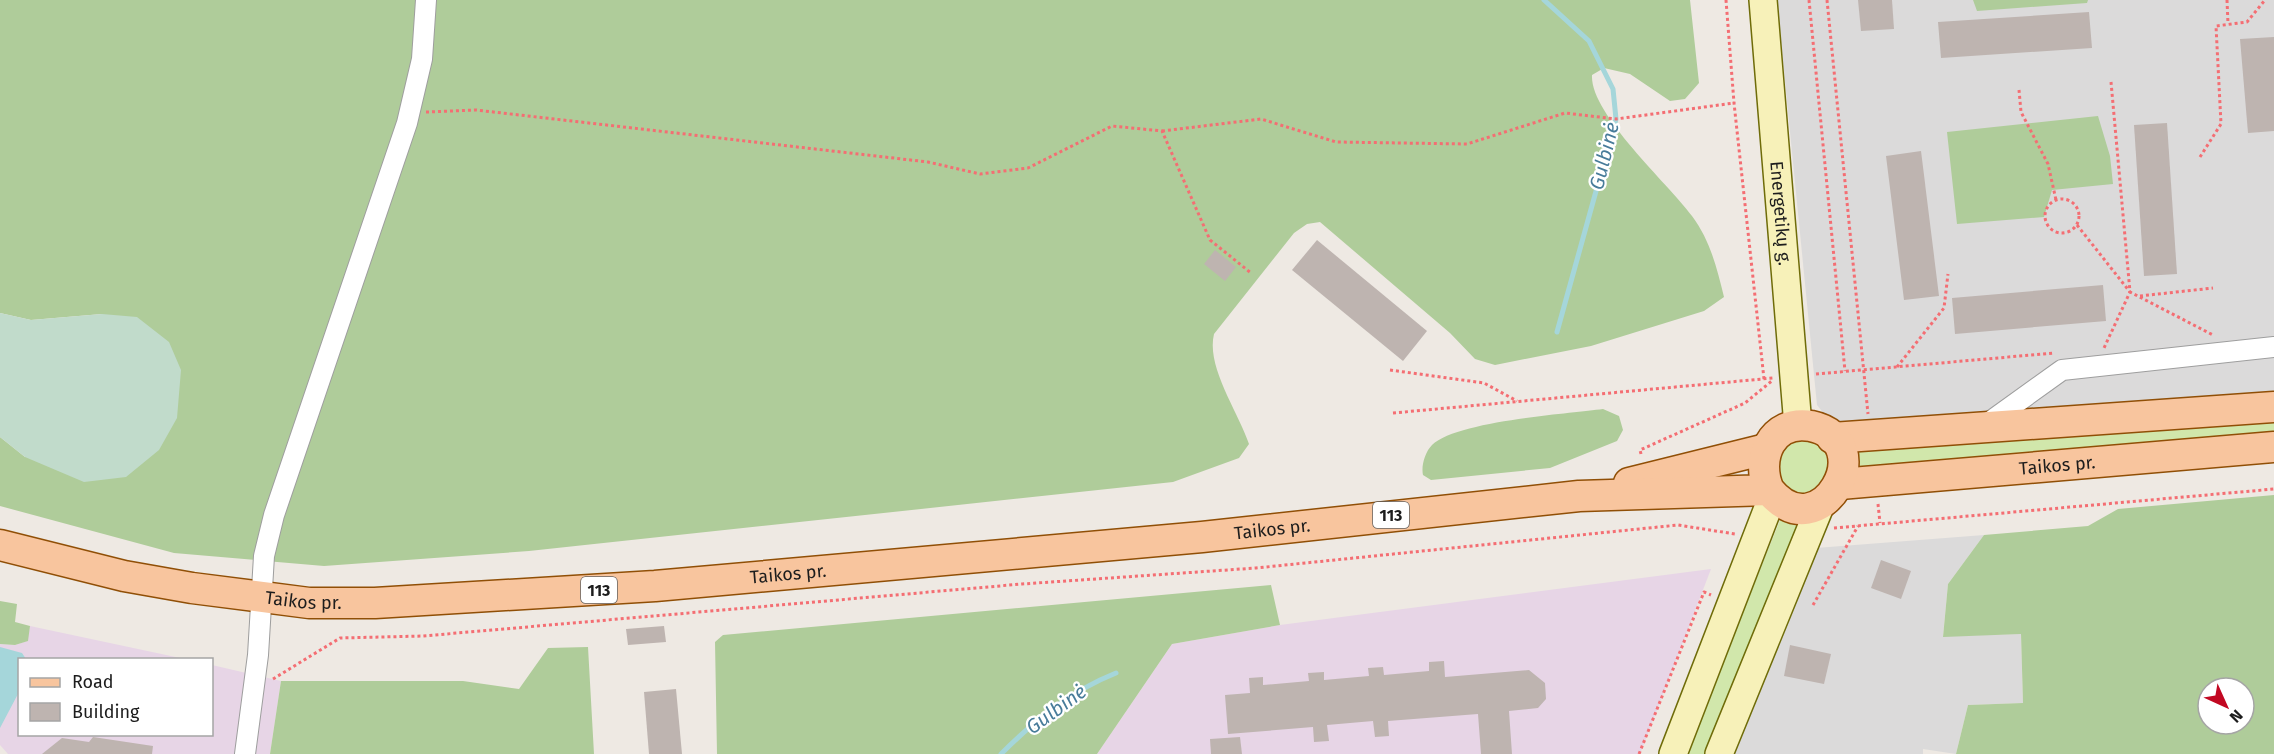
<svg xmlns="http://www.w3.org/2000/svg" width="2274" height="754" font-family="'Fira Sans',sans-serif">
	<rect width="100%" height="100%" fill="#eee9e3"/>
	<g fill="#dbdada">
		<path d="M1777 0H2274V395L1845 424 1834 422 1825 415 1817 405Z"/>
		<path d="M1984 535 1948 584 1943 636 2021 634 2023 703 1968 705 1956 754 1923 749V754H1733L1816 548Z"/>
	</g>
	<g fill="#e7d5e6">
		<path d="M1711 569 1640 754H1097L1172 644 1280 625Z"/>
		<path d="M30 626 185 659 20 660V734H212V665L281 681 270 754H8L0 745V644L15 645 27 641Z"/>
	</g>
	<g fill="#d1e7ab">
		<path d="M2274 415V435L1857 470 1856 453 1861 451Z"/>
		<path d="M1806 438 1824 448 1830 468 1822 486 1803 495 1784 488 1774 460 1786 443Z"/>
		<path d="M1782 515 1797 519 1798 524 1708 754H1686Z"/>
	</g>
	<g fill="#afcc9a" fill-rule="evenodd">
		<path d="M0 0H1690L1699 83 1685 99 1670 101 1630 74 1604 68 1592 75C1590 114 1667 182 1692 216 1710 240 1717 268 1724 297L1704 311 1591 346 1495 365 1475 359 1450 333 1320 222 1307 224 1294 233 1214 334C1206 367 1238 411 1249 444L1239 458 1173 482 529 551 324 566 174 553 0 506V437L25 457 102 314 31 320 0 313Z"/>
		<path d="M1973 0H2088L2087 3 1977 11Z"/>
		<path d="M2098 116 2110 156 2113 184 2052 190 2044 217 1957 224 1947 132Z"/>
		<path d="M1603 409 1619 416 1623 430 1617 441 1550 468 1431 480 1423 475C1421 466 1425 452 1432 445 1457 421 1566 414 1603 409Z"/>
		<path d="M2274 495V754H1956L1968 705 2023 703 2021 634 1943 637 1948 584 1984 535 2088 526 2118 509ZM2208 688H2244V724H2208Z"/>
		<path d="M1271 585 1280 625 1172 644 1097 754H717L715 642 723 635Z"/>
		<path d="M0 601 17 604 15 622 30 626 28 641 15 645 0 644Z"/>
		<path d="M588 647 594 754H270L281 681H463L519 689 548 648Z"/>
	</g>
	<path fill="#c1dbcb" d="M0 313 31 320 102 314 137 317 169 342 181 370 177 418 159 450 126 477 84 482 25 457 0 437Z"/>
	<path fill="#a5d6da" d="M0 647 22 653 26 659 20 660 19 692 0 728Z"/>
	<g fill="none" stroke-linecap="round" stroke-linejoin="round">
		<g stroke="#a5d6da" stroke-width="5">
			<path d="M1544 0 1589 41 1613 89 1616 119 1557 332"/>
			<path d="M1001 754C1035 720 1071 691 1116 673"/>
		</g>
	</g>
	<g fill="#beb4b0">
		<path d="M1858 0H1892L1894 29 1861 31Z"/>
		<path d="M2089 12 2092 48 1941 58 1938 22Z"/>
		<path d="M2274 37V131L2248 133 2240 39Z"/>
		<path d="M2167 123 2177 274 2144 276 2134 125Z"/>
		<path d="M1921 151 1939 296 1904 300 1886 156Z"/>
		<path d="M1317 240 1427 331 1403 361 1292 270Z"/>
		<path d="M1215 250 1236 267 1225 281 1204 264Z"/>
		<path d="M2103 285 2106 321 1955 334 1952 298Z"/>
		<path d="M1881 560 1911 571 1901 599 1871 588Z"/>
		<path d="M664 626 666 642 628 645 626 629Z"/>
		<path d="M1790 645 1831 654 1824 684 1784 676Z"/>
		<path d="M1444 661 1445 677 1529 670 1545 683 1546 699 1538 708 1509 711 1512 754H1481L1478 714 1388 721 1389 736 1375 737 1373 721 1327 725 1329 741 1314 742 1313 727 1228 734 1225 695 1250 693 1249 678 1263 677V685L1309 681 1308 673 1324 672V680L1369 676 1368 668 1383 667 1384 675 1429 671V662Z"/>
		<path d="M676 689 682 754H649L644 692Z"/>
		<path d="M93 737 153 746 152 754H42L62 738 89 742Z"/>
		<path d="M1240 737 1242 754H1211L1210 739Z"/>
	</g>
	<g fill="none" stroke-linecap="round" stroke-linejoin="round">
		<g stroke="#9e9e9e" stroke-width="22">
			<g id="street">
				<path d="M1984 426 2062 370 2274 347"/>
				<path d="M245 754 258 655 264 556 274 515 407 123 422 59 426 0"/>
			</g>
		</g>
		<g stroke="#6f6c09" stroke-width="30">
			<g id="secondary">
				<path id="s1" d="M1763 0 1798 426"/>
				<path d="M1673 754 1773 495"/>
				<path d="M1719 754 1821 504"/>
			</g>
		</g>
		<g stroke="#904f06" stroke-width="33">
			<g id="primary">
				<path d="M1832 438 2274 407"/>
				<path d="M1629 483 1766 449"/>
				<path id="s2" d="M1840 484 2274 447"/>
				<path id="s3" d="M0 545 124 576 192 588 309 603H375L655 586 1202 537 1579 496 1769 490C1820 553 1883 441 1811 426 1771 419 1755 459 1769 490"/>
			</g>
		</g>
		<g stroke="#f46e73" stroke-width="3" stroke-dasharray="3 3" stroke-linecap="butt">
			<path d="M1726 0 1734 103 1764 379"/>
			<path d="M1809 0 1845 371"/>
			<path d="M1827 0 1868 414"/>
			<path d="M2227 0 2228 24"/>
			<path d="M2111 82 2130 292 2213 335"/>
			<path d="M2019 90 2021 112 2048 164 2056 200"/>
			<path d="M426 112 476 110 928 162 980 174 1028 168 1112 126 1162 131 1210 240 1251 273"/>
			<path d="M1162 131 1261 119 1336 142 1467 144 1565 113 1616 119 1734 103"/>
			<path d="M2200 157 2221 124 2216 26 2247 22 2265 0"/>
			<circle cx="2062" cy="216" r="17"/>
			<path d="M2077 225 2130 292 2104 348"/>
			<path d="M2140 296 2213 288"/>
			<path d="M1897 367 1944 308 1948 274"/>
			<path d="M1390 370 1484 383 1517 401"/>
			<path d="M1816 374 2054 353"/>
			<path d="M1393 413 1773 378"/>
			<path d="M1641 454 1640 450 1745 403 1773 380"/>
			<path d="M1878 504 1880 523"/>
			<path d="M1834 528 2274 489"/>
			<path d="M1813 605 1858 526"/>
			<path d="M273 679 340 638 423 636 1022 584 1256 568 1678 525 1735 534"/>
			<path d="M1639 754 1704 592 1711 595"/>
		</g>
		<use href="#street" stroke="#fff" stroke-width="20"/>
		<use href="#secondary" stroke="#f7f1b9" stroke-width="27"/>
		<use href="#primary" stroke="#f8c59e" stroke-width="30"/>
	</g>
	<g text-anchor="middle" dominant-baseline="central" stroke-width="4.5" stroke-linejoin="round" paint-order="stroke">
		<g fill="#fff" stroke="#616161" stroke-width="1.5">
			<rect x="1373" y="502" width="36" height="26" rx="4.5"/>
			<rect x="581" y="577" width="36" height="26" rx="4.5"/>
		</g>
		<g font-size="16" font-weight="bold" fill="#1d1d1d">
			<text x="1391" y="515">113</text>
			<text x="599" y="590">113</text>
		</g>
		<g font-size="18" fill="#1d1d1d" stroke="#fff">
			<text stroke="none"><textPath href="#s1" startOffset="214">Energetikų g.</textPath></text>
			<text stroke="none"><textPath href="#s2" startOffset="218">Taikos pr.</textPath></text>
			<text stroke="none"><textPath href="#s3" startOffset="1281">Taikos pr.</textPath></text>
			<text stroke="none"><textPath href="#s3" startOffset="795">Taikos pr.</textPath></text>
			<text stroke="none"><textPath href="#s3" startOffset="309">Taikos pr.</textPath></text>
		</g>
		<g font-size="20" font-style="italic" fill="#487c9a" stroke="#fff">
			<text transform="translate(1604 156) rotate(-76)">Gulbinė</text>
			<text transform="translate(1056 709) rotate(-36)">Gulbinė</text>
		</g>
	</g>
	<rect x="18" y="658" width="195" height="78" fill="#ffffff" stroke="#a5a5a5" stroke-width="1.5"/>
	<rect x="30" y="678" width="30" height="9" fill="#f8c59e" stroke="#a5a5a5" stroke-width="1.5"/>
	<text x="72" y="688" font-size="18" fill="#1d1d1d">Road</text>
	<rect x="30" y="703" width="30" height="18" fill="#beb4b0" stroke="#a5a5a5" stroke-width="1.5"/>
	<text x="72" y="718" font-size="18" fill="#1d1d1d">Building</text>
	<g transform="translate(2226 706) rotate(135)"><circle r="28" fill="#ffffff" stroke="#a5a5a5" stroke-width="1.5"/>
	<path d="M0-4.5L10 22L0 15L-10 22Z" fill="#c20822"/>
	<text y="-9" font-size="16" font-weight="bold" text-anchor="middle" fill="#1d1d1d">N</text>
	</g>
</svg>
